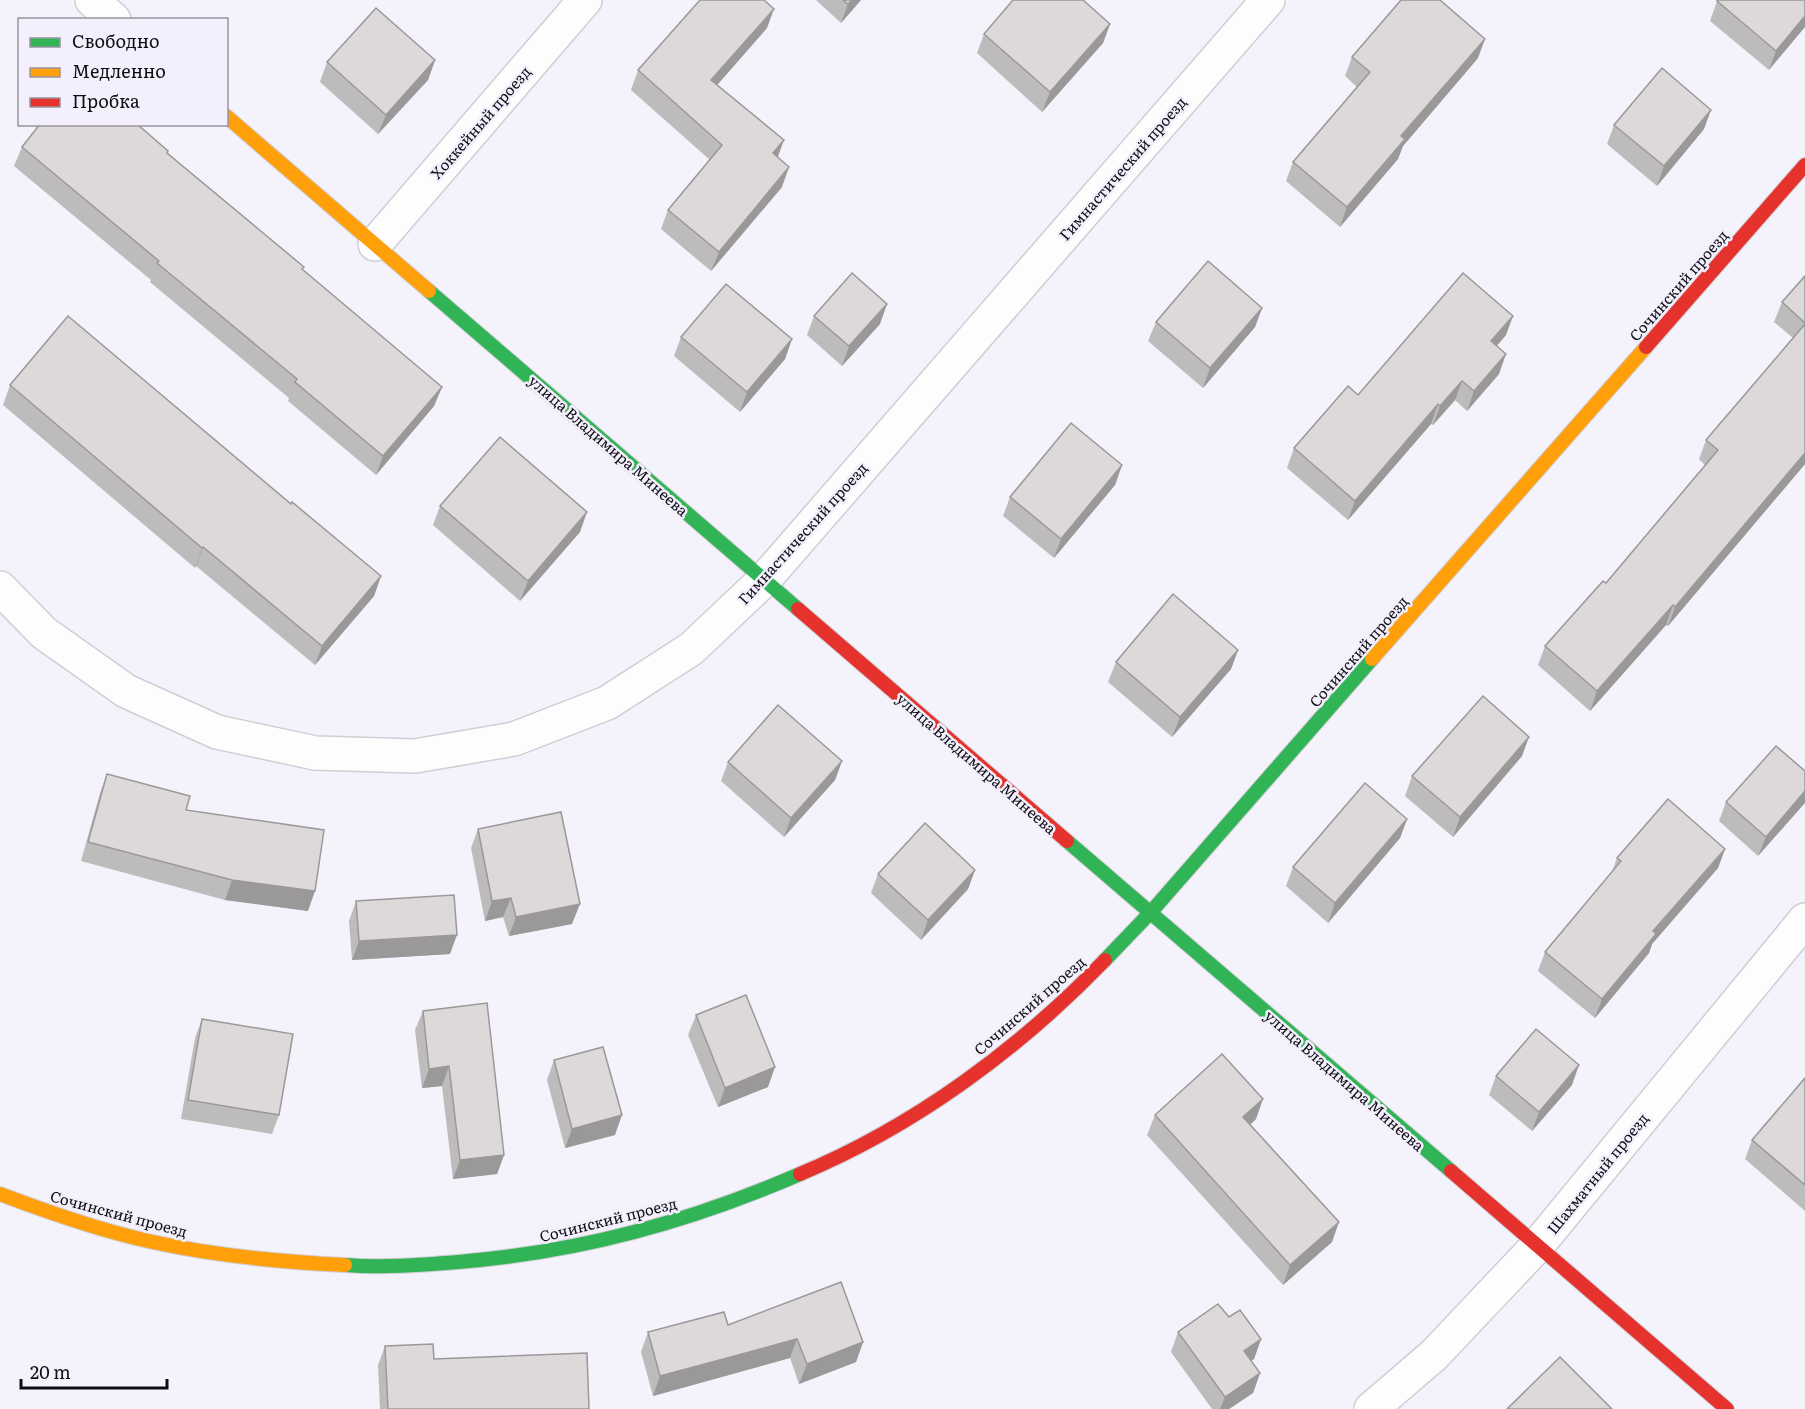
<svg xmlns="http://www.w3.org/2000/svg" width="1805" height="1409" font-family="Literata,serif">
	<rect width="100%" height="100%" fill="#f4f2fa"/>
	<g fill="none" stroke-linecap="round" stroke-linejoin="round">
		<g stroke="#d0ced5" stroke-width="36">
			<g id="street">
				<path d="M92 0 114 20"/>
				<path d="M375 244 585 0"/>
				<path d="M0 588 44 633 126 691 217 732 315 753 415 756 514 739 607 703 691 649 764 580 1268 0"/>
				<path d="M1371 1409 1434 1355 1537 1246 1805 920"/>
			</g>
		</g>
		<g stroke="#d0ced5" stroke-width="16">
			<g id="fast">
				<path d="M429 291 798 609"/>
				<path d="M1067 841 1451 1171"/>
				<path d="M1105 960 1151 912 1372 659"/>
				<path d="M345 1265C382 1268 421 1265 458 1262 580 1252 689 1222 800 1174"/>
			</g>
		</g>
		<g stroke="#d0ced5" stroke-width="16">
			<g id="slow">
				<path d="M226 116 429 291"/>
				<path d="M1372 659 1646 347"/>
				<path d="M0 1194C50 1213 101 1231 153 1242 216 1256 281 1262 345 1265"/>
			</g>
		</g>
		<g stroke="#d0ced5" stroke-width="16">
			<g id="jam">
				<path d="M1646 347 1805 165"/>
				<path d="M798 609 1067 841"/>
				<path d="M1451 1171 1727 1409"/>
				<path d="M800 1174C915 1126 1019 1049 1105 960"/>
			</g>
		</g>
		<use href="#street" stroke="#fdfdfe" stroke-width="33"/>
		<use href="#fast" stroke="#30b455" stroke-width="14"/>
		<use href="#slow" stroke="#ff9f0a" stroke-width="14"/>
		<use href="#jam" stroke="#e5322d" stroke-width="14"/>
	</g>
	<g fill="#bebbbc">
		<path d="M816 0H861L841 23Z"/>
		<path d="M1805 0 1769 70 1710 21 1717 1Z"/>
		<path d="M1110 24 1103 43 1042 112 977 53 984 34Z"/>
		<path d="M767 28 717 85 778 157 782 187 711 271 661 229 668 210 710 160 631 90 638 70Z"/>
		<path d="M1352 57 1478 58 1403 146 1398 159 1340 227 1286 181 1293 162 1357 87 1345 76Z"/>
		<path d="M435 60 428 80 378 134 320 82 327 62Z"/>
		<path d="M1614 125 1704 129 1657 186 1607 144Z"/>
		<path d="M22 147 168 151V153L303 270 442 387 434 406 376 475 288 401 289 398 150 282 151 280 14 166Z"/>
		<path d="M1805 276V464L1668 626 1666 625 1590 711 1538 665 1545 646 1606 583 1705 465 1699 459 1706 440 1793 338 1774 322 1782 302Z"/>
		<path d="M1262 308 1255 327 1203 388 1148 341 1156 322Z"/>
		<path d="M814 316 880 324 842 366 807 335Z"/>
		<path d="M1506 335 1497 346 1499 374 1467 411 1455 400 1433 425 1431 424 1348 520 1287 468 1294 448 1358 395Z"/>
		<path d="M681 337 792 339 785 359 740 412 674 356Z"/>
		<path d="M10 385 291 504 381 576 374 596 315 665 196 566 195 568 3 405Z"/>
		<path d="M1122 465 1115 485 1054 558 1003 516 1010 497Z"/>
		<path d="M440 506 580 532 520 601 433 525Z"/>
		<path d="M1238 650 1231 669 1172 737 1108 682 1116 662Z"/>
		<path d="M1522 756 1453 837 1405 796 1412 776Z"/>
		<path d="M842 761 835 780 784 837 721 781 728 762Z"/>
		<path d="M1805 771 1758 856 1719 821 1726 802Z"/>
		<path d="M107 774 186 810 308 911 225 900 81 861 100 793Z"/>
		<path d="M1407 819 1400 838 1328 923 1286 886 1293 867Z"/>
		<path d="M478 829 572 924 509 936 503 917 485 921 471 848Z"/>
		<path d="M1725 849 1718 868 1652 944 1649 953 1595 1018 1538 971 1545 952 1612 872 1617 858Z"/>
		<path d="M975 870 968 889 921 940 871 893 878 874Z"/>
		<path d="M356 901 450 954 352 960 349 921Z"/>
		<path d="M423 1011 504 1155 497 1174 453 1179 442 1086 422 1088 415 1030Z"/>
		<path d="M696 1015 768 1087 718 1107 688 1035Z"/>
		<path d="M202 1019 279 1115 272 1134 181 1119 195 1038Z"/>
		<path d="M554 1060 615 1135 565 1148 547 1080Z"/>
		<path d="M1496 1076 1572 1085 1532 1131 1489 1095Z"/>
		<path d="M1805 1078V1211L1745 1159 1752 1140Z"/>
		<path d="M1155 1115 1256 1119 1250 1125 1332 1242 1283 1285 1147 1135Z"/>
		<path d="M1229 1317 1261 1339 1254 1359 1251 1361 1260 1373 1253 1393 1229 1409H1212L1171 1352 1178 1332Z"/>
		<path d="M728 1325 863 1342 856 1362 799 1384 790 1358 653 1396 641 1352 648 1332Z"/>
		<path d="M385 1346 434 1359 589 1409H380L378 1365Z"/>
	</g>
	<g fill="#9b9899">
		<path d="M852 0H861L841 23 848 4Z"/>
		<path d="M774 9 767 28 704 100 711 80Z"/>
		<path d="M1805 16V27L1769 70 1776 51Z"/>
		<path d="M1110 24 1103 43 1042 112 1050 92Z"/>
		<path d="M1485 39 1478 58 1403 146 1398 159 1340 227 1347 207 1401 136Z"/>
		<path d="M435 60 428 80 378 134 386 115Z"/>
		<path d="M1711 110 1704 129 1657 186 1664 166Z"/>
		<path d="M784 140 777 159 773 153Z"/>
		<path d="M789 167 782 187 711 271 719 252Z"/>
		<path d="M887 304 880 324 842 366 849 346Z"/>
		<path d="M1262 308 1255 327 1203 388 1210 368Z"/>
		<path d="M1513 316 1506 335 1484 360 1491 341Z"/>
		<path d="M792 339 785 359 740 412 747 392Z"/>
		<path d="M1506 354 1499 374 1467 411 1474 391Z"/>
		<path d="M1462 381 1455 400 1433 425 1440 406Z"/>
		<path d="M442 387 434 406 376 475 383 456Z"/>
		<path d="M1438 404 1431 424 1348 520 1355 501Z"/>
		<path d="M1805 453V464L1668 626 1675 607Z"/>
		<path d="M1122 465 1115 485 1054 558 1061 539Z"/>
		<path d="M587 512 580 532 520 601 528 581Z"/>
		<path d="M203 547 196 566 195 568 202 548Z"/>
		<path d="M381 576 374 596 315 665 322 646Z"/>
		<path d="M1673 605 1666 625 1590 711 1597 691Z"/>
		<path d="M1238 650 1231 669 1172 737 1180 717Z"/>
		<path d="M1529 737 1522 756 1453 837 1460 817Z"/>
		<path d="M842 761 835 780 784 837 791 818Z"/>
		<path d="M1805 791V803L1758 856 1766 837Z"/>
		<path d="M1407 819 1400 838 1328 923 1335 903Z"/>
		<path d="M1725 849 1718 868 1652 944 1649 953 1595 1018 1602 999 1653 931Z"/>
		<path d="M975 870 968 889 921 940 928 920Z"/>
		<path d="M232 880 315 891 308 911 225 900Z"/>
		<path d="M511 898 503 917 485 921 492 901Z"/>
		<path d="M580 904 572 924 509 936 516 917Z"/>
		<path d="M457 935 450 954 352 960 359 941Z"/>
		<path d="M1579 1065 1572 1085 1532 1131 1539 1112Z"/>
		<path d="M449 1066 442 1086 422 1088 429 1069Z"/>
		<path d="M775 1067 768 1087 718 1107 725 1088Z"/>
		<path d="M1263 1099 1256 1119 1236 1137 1243 1117Z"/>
		<path d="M622 1115 615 1135 565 1148 572 1129Z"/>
		<path d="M504 1155 497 1174 453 1179 460 1160Z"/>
		<path d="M1339 1222 1332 1242 1283 1285 1290 1265Z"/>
		<path d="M797 1339 790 1358 653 1396 660 1376Z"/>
		<path d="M1261 1339 1254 1359 1237 1370 1244 1351Z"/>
		<path d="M863 1342 856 1362 799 1384 807 1364Z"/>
		<path d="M1260 1373 1253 1393 1229 1409H1220L1225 1397Z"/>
	</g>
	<g fill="#ddd9db" stroke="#9b9899" stroke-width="1.5">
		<path d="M700 0H764L774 9 711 80 784 140 773 153 789 167 719 252 668 210 722 145 638 70Z"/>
		<path d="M843 0H852L848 4Z"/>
		<path d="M1013 0H1083L1110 24 1050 92 984 34Z"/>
		<path d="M1401 0H1440L1485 39 1401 136 1405 139 1347 207 1293 162 1370 72 1352 57Z"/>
		<path d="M1718 0H1805V16L1776 51 1717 1Z"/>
		<path d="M376 8 435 60 386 115 327 62Z"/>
		<path d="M1662 68 1711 110 1664 166 1614 125Z"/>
		<path d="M40 124H137L168 151 167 153 304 267 302 269 442 387 383 456 295 382 297 379 157 263 159 261 22 147Z"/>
		<path d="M1208 261 1262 308 1210 368 1156 322Z"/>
		<path d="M852 273 887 304 849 346 814 316Z"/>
		<path d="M1463 273 1513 316 1491 341 1506 354 1474 391 1462 381 1440 406 1438 404 1355 501 1294 448 1348 386 1358 395Z"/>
		<path d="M1805 276V323L1782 302Z"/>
		<path d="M726 284 792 339 747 392 681 337Z"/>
		<path d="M68 316 291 504 292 502 381 576 322 646 203 547 202 548 10 385Z"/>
		<path d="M1805 324V453L1675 607 1673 605 1597 691 1545 646 1603 581 1606 583 1718 450 1706 440Z"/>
		<path d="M1071 423 1122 465 1061 539 1010 497Z"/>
		<path d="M500 437 587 512 528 581 440 506Z"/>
		<path d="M1173 594 1238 650 1180 717 1116 662Z"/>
		<path d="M1483 696 1529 737 1460 817 1412 776Z"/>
		<path d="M778 705 842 761 791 818 728 762Z"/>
		<path d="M1776 746 1805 771V791L1766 837 1726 802Z"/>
		<path d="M107 774 190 796 186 810 324 830 315 891 232 880 88 842Z"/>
		<path d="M1365 783 1407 819 1335 903 1293 867Z"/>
		<path d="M1668 799 1725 849 1653 931 1656 934 1602 999 1545 952 1621 861 1617 858Z"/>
		<path d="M561 812 580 904 516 917 511 898 492 901 478 829Z"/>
		<path d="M925 823 975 870 928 920 878 874Z"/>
		<path d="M454 895 457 935 359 941 356 901Z"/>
		<path d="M746 995 775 1067 725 1088 696 1015Z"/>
		<path d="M487 1003 504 1155 460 1160 449 1066 429 1069 423 1011Z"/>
		<path d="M202 1019 293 1034 279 1115 188 1100Z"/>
		<path d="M1536 1029 1579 1065 1539 1112 1496 1076Z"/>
		<path d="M603 1047 622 1115 572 1129 554 1060Z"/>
		<path d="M1222 1054 1263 1099 1243 1117 1339 1222 1290 1265 1155 1115Z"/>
		<path d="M1805 1078V1185L1752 1140Z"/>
		<path d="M841 1282 863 1342 807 1364 797 1339 660 1376 648 1332 724 1312 728 1325Z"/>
		<path d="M1218 1304 1229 1317 1240 1310 1261 1339 1244 1351 1260 1373 1225 1397 1178 1332Z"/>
		<path d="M433 1344 434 1359 587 1353 589 1409H388L385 1346Z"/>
		<path d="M1560 1357 1612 1409H1507Z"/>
	</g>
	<g text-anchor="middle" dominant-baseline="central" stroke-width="5" stroke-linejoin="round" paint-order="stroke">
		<g font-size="15" fill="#0f0e13" stroke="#f3effd">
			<text transform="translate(480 122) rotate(-49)">Хоккейный проезд</text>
			<text transform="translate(1122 168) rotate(-49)">Гимнастический проезд</text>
			<text transform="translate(1678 285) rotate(-49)">Сочинский проезд</text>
			<text transform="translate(609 445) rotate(41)">улица Владимира Минеева</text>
			<text transform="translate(802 533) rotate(-48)">Гимнастический проезд</text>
			<text transform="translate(1358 651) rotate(-49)">Сочинский проезд</text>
			<text transform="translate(977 763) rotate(41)">улица Владимира Минеева</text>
			<text transform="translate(1029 1005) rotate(-41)">Сочинский проезд</text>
			<text transform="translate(1345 1080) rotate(41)">улица Владимира Минеева</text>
			<text transform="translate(1597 1173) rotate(-51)">Шахматный проезд</text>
			<text transform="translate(119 1213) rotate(15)">Сочинский проезд</text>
			<text transform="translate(608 1219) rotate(-14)">Сочинский проезд</text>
		</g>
	</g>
	<rect x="18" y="18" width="210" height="108" fill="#f3effd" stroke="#98959f" stroke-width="1.5"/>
	<rect x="30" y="38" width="30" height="9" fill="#30b455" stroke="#98959f" stroke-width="1.5"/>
	<text x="72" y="48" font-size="18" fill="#0f0e13">Свободно</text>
	<rect x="30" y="68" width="30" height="9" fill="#ff9f0a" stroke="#98959f" stroke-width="1.5"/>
	<text x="72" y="78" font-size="18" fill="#0f0e13">Медленно</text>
	<rect x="30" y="98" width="30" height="9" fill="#e5322d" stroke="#98959f" stroke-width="1.5"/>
	<text x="72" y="108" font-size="18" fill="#0f0e13">Пробка</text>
	<path d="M21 1379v9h146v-9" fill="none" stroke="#0f0e13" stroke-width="3"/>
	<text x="30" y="1379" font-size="18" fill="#0f0e13" stroke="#f3effd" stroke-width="4.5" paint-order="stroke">20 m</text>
</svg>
